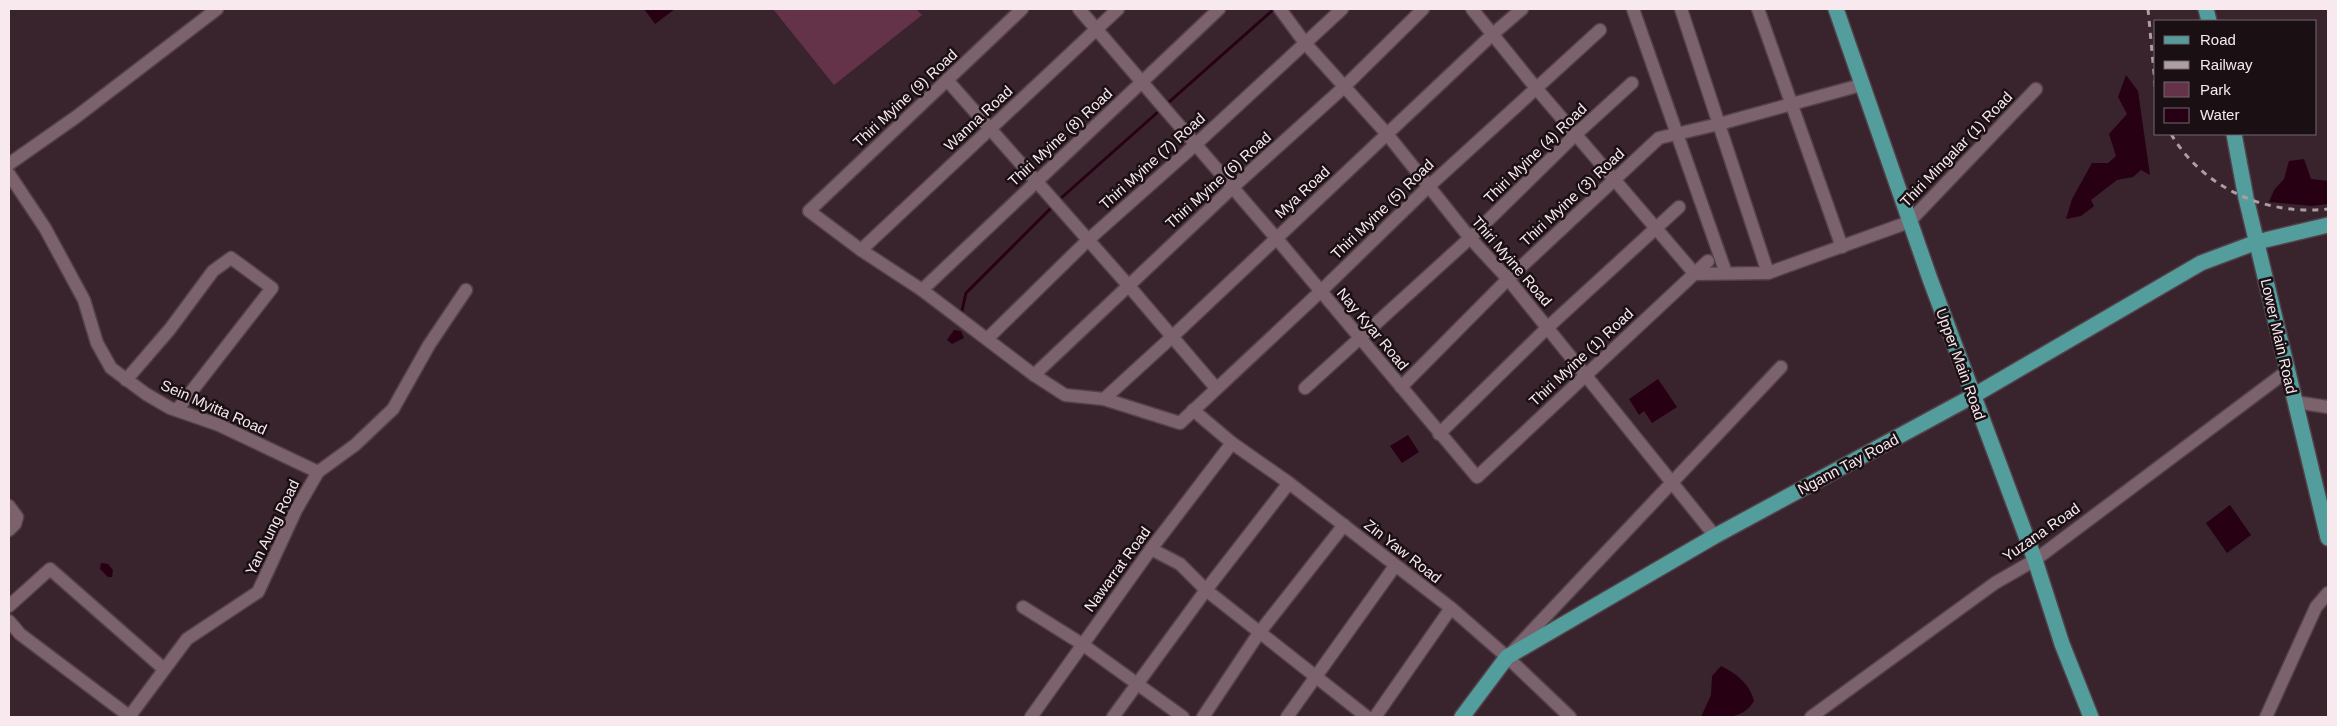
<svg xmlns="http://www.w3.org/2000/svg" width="2337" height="726" font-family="Helvetica,sans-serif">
	<rect width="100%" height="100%" fill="#39232d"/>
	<path fill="#643249" d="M773 9H916L922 15 834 85Z"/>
	<g fill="#270013">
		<path d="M644 9H675L655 24Z"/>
		<path d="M2126 75 2138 91 2150 175 2141 170 2133 177 2117 180 2091 200 2094 206 2081 216 2066 219 2072 199 2092 163H2108L2116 156 2109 134 2127 114 2118 97Z"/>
		<path d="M2304 159 2311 179 2328 181V204L2312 206 2269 202 2274 190 2284 179 2289 161Z"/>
		<path d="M954 330 961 331 964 338 952 344 947 340Z"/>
		<path d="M1658 379 1677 407 1652 423 1644 411 1639 415 1629 399Z"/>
		<path d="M1408 435 1419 452 1402 463 1390 446Z"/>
		<path d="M2230 505 2251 535 2227 553 2206 523Z"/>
		<path d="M101 563 108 564 113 570 112 577H108L100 569Z"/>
		<path d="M1721 666C1737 674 1750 684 1754 701 1742 721 1722 717 1701 717L1711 695 1712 676Z"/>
	</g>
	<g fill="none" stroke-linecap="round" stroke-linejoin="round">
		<g stroke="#270013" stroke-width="3">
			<path d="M1169 102 1274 9"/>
			<path d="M1060 199 1159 111"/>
			<path d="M961 315 966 293 1052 207"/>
		</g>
		<g stroke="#534149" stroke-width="15">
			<g id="minor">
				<path d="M1022 9 809 211 861 250 922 290 1034 375 1065 395 1104 399 1180 423 1321 291 1428 187 1600 30"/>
				<path d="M1079 9 1277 239 1477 477 1708 261"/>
				<path d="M1280 9 1305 43 1387 134 1470 238 1508 279 1715 536"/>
				<path d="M1472 9 1536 88 1695 274 1768 273 1909 222 2036 89"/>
				<path d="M1633 9 1726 273"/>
				<path d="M1681 9 1768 273"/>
				<path d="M1758 9 1842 247"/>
				<path d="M947 80 1128 285 1216 388"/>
				<path d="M9 164 76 117 217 9"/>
				<path d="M9 174 45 228 84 300 97 343 111 368 146 394 170 408 219 425 318 472"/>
				<path d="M861 250 1118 9"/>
				<path d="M922 290 1219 9"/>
				<path d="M987 339 1088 240 1195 145 1342 9"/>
				<path d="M1034 375 1232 188 1344 87 1423 9"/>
				<path d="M126 380 170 329 213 271 231 258 272 288 177 410"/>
				<path d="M1401 387 1508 279 1659 138 1719 124 1861 85"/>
				<path d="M1305 388 1470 238 1575 135 1632 83"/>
				<path d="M1104 399 1173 336 1494 33 1522 9"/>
				<path d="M2295 402 2328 407"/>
				<path d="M1193 410 1232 443 1289 483 1451 608 1507 657 1570 717"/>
				<path d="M1439 434 1547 328 1679 207"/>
				<path d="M9 506 17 517 15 524 9 530"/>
				<path d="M1151 549 1180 564 1206 590 1367 717"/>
				<path d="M9 606 50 569 164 669"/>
				<path d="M1023 607 1082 644 1183 717"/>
				<path d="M9 621 20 634 129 716"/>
				<path d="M1512 652 1781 367"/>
				<path d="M129 717 187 639 258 592 296 510 318 472 355 445 393 409 429 345 466 290"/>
				<path d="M1031 717 1151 549 1232 443"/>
				<path d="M1113 717 1206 590 1289 483"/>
				<path d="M1203 717 1259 633 1344 525"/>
				<path d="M1287 717 1395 566"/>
				<path d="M1375 717 1451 608"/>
				<path d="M1811 717 1995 583 2035 560 2287 371"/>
				<path d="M2266 717 2316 607 2328 593"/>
			</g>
		</g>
		<g stroke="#534149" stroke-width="18">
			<g id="major">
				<path d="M1836 9 1930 279 2035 560 2062 644 2091 717"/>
				<path d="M2206 9 2209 21"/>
				<path d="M2234 134 2246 198 2328 538"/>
				<path d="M1462 717 1507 657 1715 536 1973 396 2201 263 2257 242 2328 225"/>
			</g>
		</g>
		<use href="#minor" stroke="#7b626c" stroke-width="12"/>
		<use href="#major" stroke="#539d9d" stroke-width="15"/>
		<g stroke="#af9da4" stroke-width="3" stroke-dasharray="6 6" stroke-linecap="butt">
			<path d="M2148 9 2156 94"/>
			<path d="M2171 134C2203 188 2266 216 2328 209"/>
		</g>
	</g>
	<g text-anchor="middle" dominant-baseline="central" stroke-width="5" stroke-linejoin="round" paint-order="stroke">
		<g font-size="15" fill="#f8e9ef" stroke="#1a1014">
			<text transform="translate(905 98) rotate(-43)">Thiri Myine (9) Road</text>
			<text transform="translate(978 118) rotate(-43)">Wanna Road</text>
			<text transform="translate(1060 137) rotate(-43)">Thiri Myine (8) Road</text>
			<text transform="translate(1956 149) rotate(-46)">Thiri Mingalar (1) Road</text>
			<text transform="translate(1535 153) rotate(-44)">Thiri Myine (4) Road</text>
			<text transform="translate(1152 161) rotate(-42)">Thiri Myine (7) Road</text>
			<text transform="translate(1218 180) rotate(-42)">Thiri Myine (6) Road</text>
			<text transform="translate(1302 192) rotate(-43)">Mya Road</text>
			<text transform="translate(1572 197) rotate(-43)">Thiri Myine (3) Road</text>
			<text transform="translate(1382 209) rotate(-44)">Thiri Myine (5) Road</text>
			<text transform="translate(1512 261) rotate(49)">Thiri Myine Road</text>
			<text transform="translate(1373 329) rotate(50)">Nay Kyar Road</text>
			<text transform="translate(2279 336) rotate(77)">Lower Main Road</text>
			<text transform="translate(1581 357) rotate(-43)">Thiri Myine (1) Road</text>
			<text transform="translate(1961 364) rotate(70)">Upper Main Road</text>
			<text transform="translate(214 407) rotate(24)">Sein Myitta Road</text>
			<text transform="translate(1848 464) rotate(-28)">Ngann Tay Road</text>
			<text transform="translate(272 527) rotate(-64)">Yan Aung Road</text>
			<text transform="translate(2041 532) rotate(-35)">Yuzana Road</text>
			<text transform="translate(1403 551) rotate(38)">Zin Yaw Road</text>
			<text transform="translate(1117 569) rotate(-54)">Nawarrat Road</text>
		</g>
	</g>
	<rect width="2337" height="726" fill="none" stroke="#f8e9ef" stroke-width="20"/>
	<rect x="2154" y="20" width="162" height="115" fill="#1a1014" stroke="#73676c"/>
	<rect x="2164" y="36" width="25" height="8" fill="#539d9d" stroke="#73676c"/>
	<text x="2200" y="45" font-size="15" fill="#f8e9ef">Road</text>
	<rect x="2164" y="61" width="25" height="8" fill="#af9da4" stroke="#73676c"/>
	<text x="2200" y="70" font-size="15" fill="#f8e9ef">Railway</text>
	<rect x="2164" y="82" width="25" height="15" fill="#643249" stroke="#73676c"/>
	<text x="2200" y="95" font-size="15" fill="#f8e9ef">Park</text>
	<rect x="2164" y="108" width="25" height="15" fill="#270013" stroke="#73676c"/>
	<text x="2200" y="120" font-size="15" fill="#f8e9ef">Water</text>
</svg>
